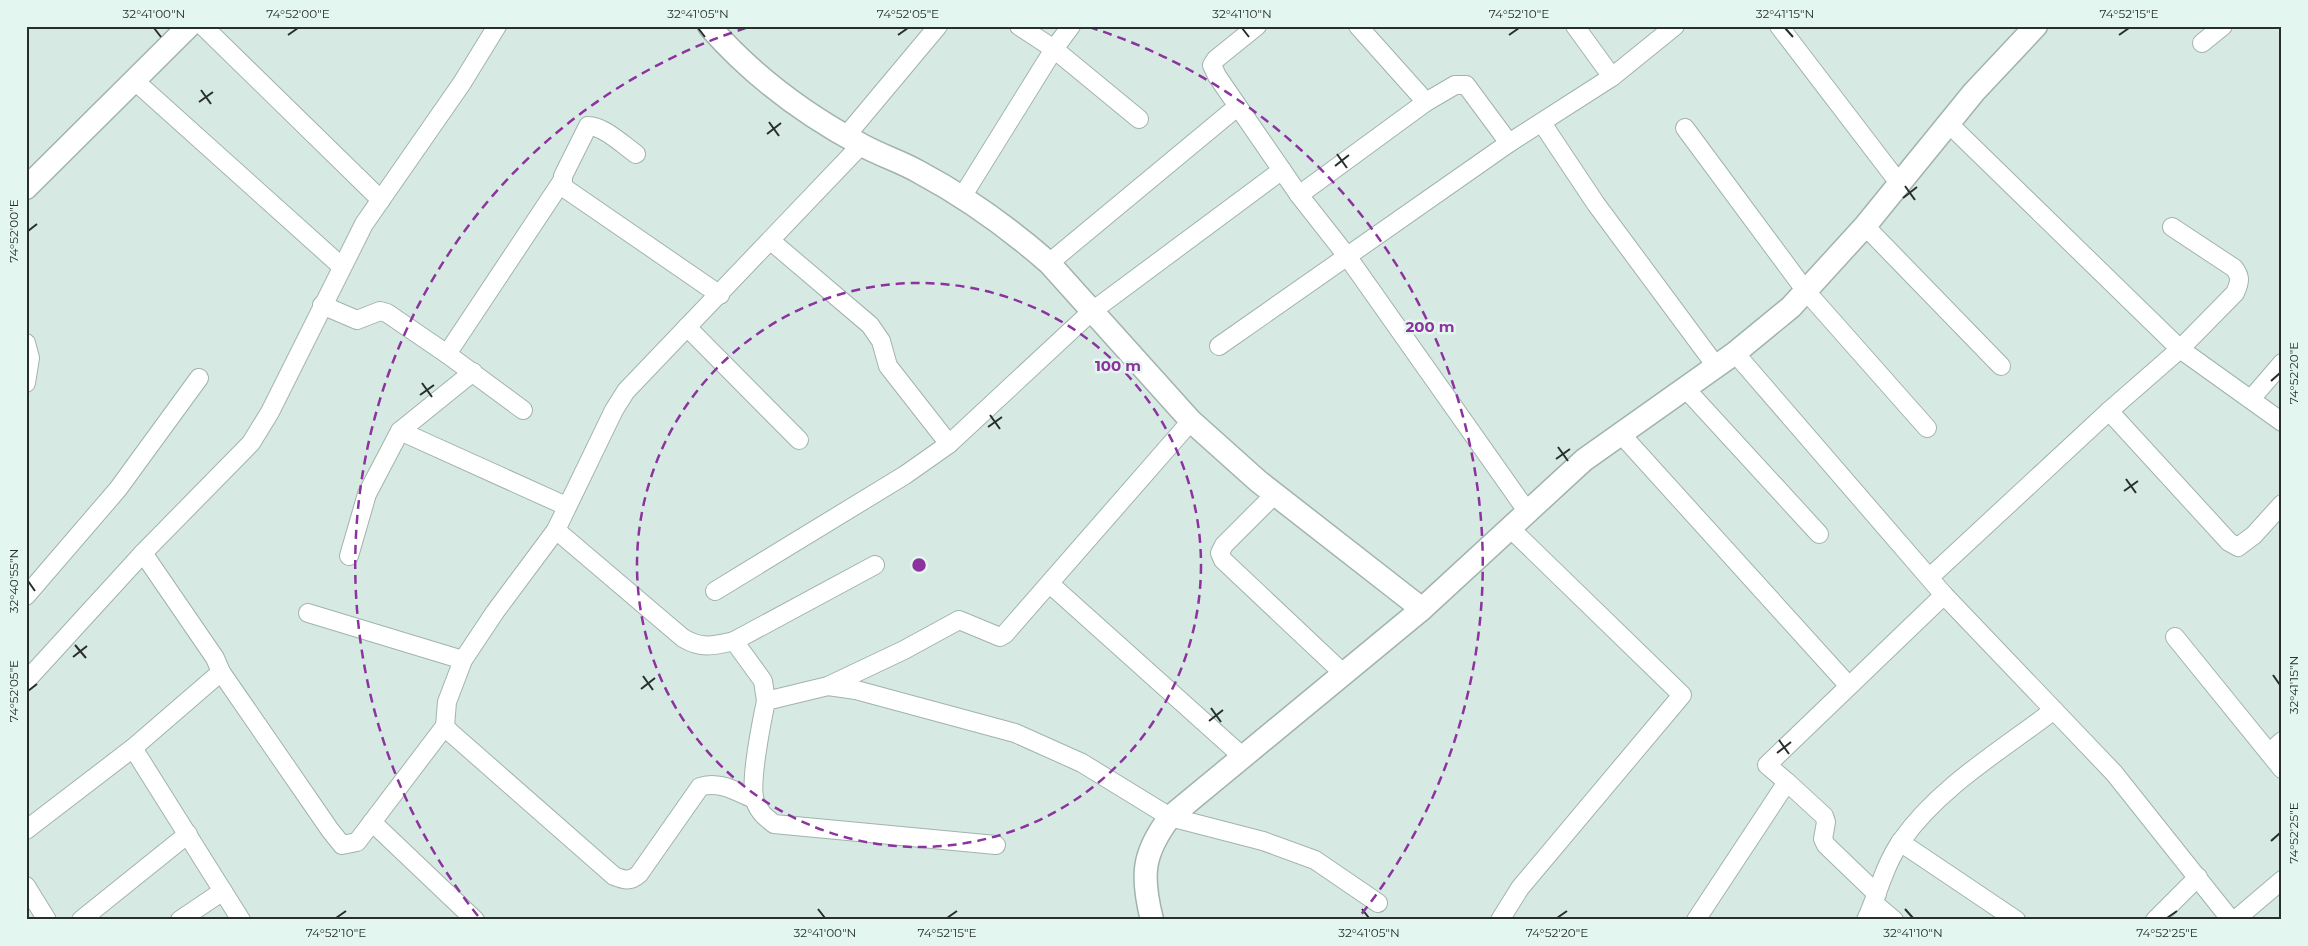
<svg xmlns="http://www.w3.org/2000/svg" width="2308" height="946" font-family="Montserrat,sans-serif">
<rect width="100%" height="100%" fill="#d6e9e2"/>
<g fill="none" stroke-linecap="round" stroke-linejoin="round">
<g stroke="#a1b3ad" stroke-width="20">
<g id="minor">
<path d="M203,26L381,200"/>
<path d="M1019,26L1054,49L1139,119"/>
<path d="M1257,26L1216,59L1212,65L1217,76L1299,195L1347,256L1527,511"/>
<path d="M1358,26L1426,102"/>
<path d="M1575,26L1612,77"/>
<path d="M1779,26L1899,183"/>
<path d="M2202,43L2223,26"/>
<path d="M135,81L341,266"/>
<path d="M1542,123L1596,204L1716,366"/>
<path d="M1948,123L2180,349L2282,422"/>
<path d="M1685,128L1805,290L1927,428"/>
<path d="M846,136L938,26"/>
<path d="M636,154C623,145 604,126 588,126L563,176V187L720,295"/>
<path d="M1299,195L1426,102L1455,85H1466L1509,143"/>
<path d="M962,197L1054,49L1071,26"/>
<path d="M1865,226L2001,366"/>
<path d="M771,241L870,325L881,341L888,366L949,444"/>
<path d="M1049,263L1237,107"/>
<path d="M322,305L357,320L380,311L387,313L447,354L523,410"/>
<path d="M687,327L799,440"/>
<path d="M26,343L30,358L26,383"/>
<path d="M1219,346L1509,143L1612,77L1675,26"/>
<path d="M1735,353L1944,595L2114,773L2231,920"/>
<path d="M447,354L562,181"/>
<path d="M1685,388L1819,534"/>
<path d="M2251,399L2282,363"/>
<path d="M2109,411L2229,542L2238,547L2254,535L2282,504"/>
<path d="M400,431L566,506"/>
<path d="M1620,433L1849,686"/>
<path d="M1275,494L1224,545L1220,553L1223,560L1344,674"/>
<path d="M556,530L683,638C701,649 713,646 734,641L763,681L766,701"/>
<path d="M143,553L215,658L221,672L330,830L342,845L357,842L445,726"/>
<path d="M349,556L367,494L400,431L473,372"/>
<path d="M1930,577L2109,411L2180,349L2235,293C2240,282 2241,277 2234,268L2172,227"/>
<path d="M1050,584L1243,757"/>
<path d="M715,591L905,475L949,444L1091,312L1282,170"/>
<path d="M26,596L118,489L199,378"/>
<path d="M308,613L463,660"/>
<path d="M2175,637L2282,769"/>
<path d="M734,641L875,565"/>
<path d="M26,681L143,553L251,443L270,412L364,224L462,83L497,26"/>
<path d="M828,686L856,690L1015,733L1082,763L1170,817L1263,841L1315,860L1378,903"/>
<path d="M133,748L241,920"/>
<path d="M2269,753L2282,741"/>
<path d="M1787,782L1824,816L1826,822L1823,839L1826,845L1877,894"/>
<path d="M754,799C737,792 718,780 700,787L639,874C630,882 624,880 614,876L450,732L445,726L447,702L463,660L495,612L556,530L614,410L626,391L861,145"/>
<path d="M372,822L475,920"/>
<path d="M26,830L133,748L221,672"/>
<path d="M1900,842L2016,920"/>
<path d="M996,845L774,824C765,817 759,812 755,801C749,784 762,720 766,701L828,686L904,650L959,620L1000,637L1005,634L1191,421"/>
<path d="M26,886L47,920"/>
<path d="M1874,903L1894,920"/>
<path d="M81,920L188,834"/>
<path d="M180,920L223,891"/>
<path d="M1500,920L1520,888L1682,695L1511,529"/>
<path d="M1696,920L1787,782L1767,765L1944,595"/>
<path d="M1866,920C1878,894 1885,863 1902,840C1939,787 2003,749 2054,710"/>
<path d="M2155,920L2198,877"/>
<path d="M2235,920L2282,880"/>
</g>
</g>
<g stroke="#a1b3ad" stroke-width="25">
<g id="tertiary">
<path d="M709,26C751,74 804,114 860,144C879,155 900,161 919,172C966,197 1009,228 1049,263L1191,421L1258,481L1422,609"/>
<path d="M26,188L189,26"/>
<path d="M1152,920C1141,876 1142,854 1170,817L1422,609L1584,460L1735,353L1791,307L1865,226L1974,92L2036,26"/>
</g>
</g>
<use href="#minor" stroke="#fff" stroke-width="18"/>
<use href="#tertiary" stroke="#fff" stroke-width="22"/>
</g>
<path fill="none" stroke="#272e2c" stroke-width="2" d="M154,28L161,37M698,28L705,37M1242,28L1249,37M1785,28L1793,37M288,35L298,28M898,35L908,28M1509,35L1519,28M2119,35L2129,28M201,90L211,104M199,102L213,92M769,122L779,136M767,134L781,123M1337,154L1347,168M1335,166L1349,155M1905,186L1915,200M1903,198L1917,187M28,231L37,224M2271,381L2280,373M422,383L432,397M420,395L434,385M990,415L1000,429M988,427L1002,417M1558,447L1568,461M1556,459L1570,449M2126,479L2136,493M2124,491L2138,481M28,581L35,591M75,645L86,658M73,657L87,646M2273,675L2280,685M643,676L653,690M641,689L655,678M28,691L37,684M1211,708L1221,722M1209,721L1223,710M1779,740L1789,754M1777,753L1791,742M2271,841L2280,833M818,909L825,918M1362,909L1369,918M1905,909L1913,918M336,918L346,911M947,918L957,911M1557,918L1567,911M2167,918L2177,911"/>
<g fill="none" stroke="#8c339f" stroke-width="2.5" stroke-dasharray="9 6">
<circle cx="919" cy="565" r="282"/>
<path d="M478 916A564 564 0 0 1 749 27M1089 27A564 564 0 0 1 1360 916"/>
</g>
<circle cx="919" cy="565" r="8" fill="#8c339f" stroke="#e3f6ef" stroke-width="2.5"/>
<g font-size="15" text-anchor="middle" font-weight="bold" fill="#8c339f" stroke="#e3f6ef" stroke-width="5" stroke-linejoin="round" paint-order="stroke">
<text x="1430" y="332">200 m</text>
<text x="1118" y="371">100 m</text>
</g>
<rect width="2308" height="946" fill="none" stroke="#e3f6ef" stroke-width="55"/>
<rect x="28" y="28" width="2252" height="890" fill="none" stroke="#272e2c" stroke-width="2"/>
<g font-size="12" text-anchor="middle" fill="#272e2c">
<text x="154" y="18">32°41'00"N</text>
<text x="298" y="18">74°52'00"E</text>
<text x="698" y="18">32°41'05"N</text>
<text x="908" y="18">74°52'05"E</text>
<text x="1242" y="18">32°41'10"N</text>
<text x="1519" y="18">74°52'10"E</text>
<text x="1785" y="18">32°41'15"N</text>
<text x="2129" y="18">74°52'15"E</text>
<text transform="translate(14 231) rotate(-90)" y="4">74°52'00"E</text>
<text transform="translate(2294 373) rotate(-90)" y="4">74°52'20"E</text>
<text transform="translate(14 581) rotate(-90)" y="4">32°40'55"N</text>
<text transform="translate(2294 685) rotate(-90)" y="4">32°41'15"N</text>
<text transform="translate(14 691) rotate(-90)" y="4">74°52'05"E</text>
<text transform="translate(2294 833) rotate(-90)" y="4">74°52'25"E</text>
<text x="336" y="937">74°52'10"E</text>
<text x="825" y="937">32°41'00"N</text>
<text x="947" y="937">74°52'15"E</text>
<text x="1369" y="937">32°41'05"N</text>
<text x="1557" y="937">74°52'20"E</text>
<text x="1913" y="937">32°41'10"N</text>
<text x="2167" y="937">74°52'25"E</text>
</g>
</svg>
